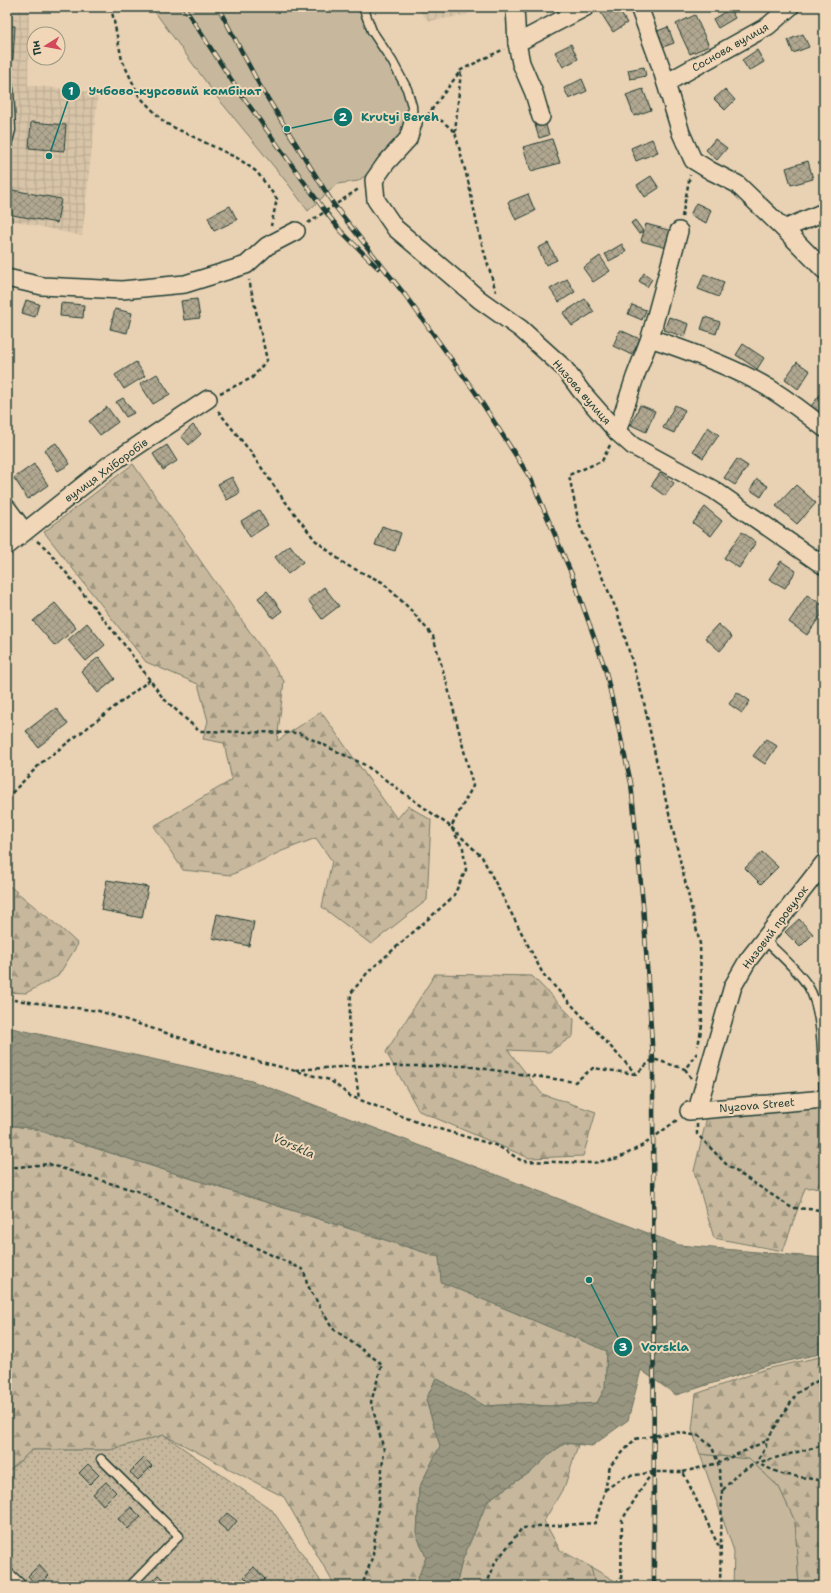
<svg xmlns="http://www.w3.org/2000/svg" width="831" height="1593" font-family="'Shantell Sans',sans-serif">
<defs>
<pattern id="industrial-grid" width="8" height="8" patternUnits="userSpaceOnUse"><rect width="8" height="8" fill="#d8c4a8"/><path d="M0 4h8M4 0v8" fill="none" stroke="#b9a991"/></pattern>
<pattern id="forest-firs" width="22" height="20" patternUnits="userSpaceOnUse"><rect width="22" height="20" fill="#c7b89d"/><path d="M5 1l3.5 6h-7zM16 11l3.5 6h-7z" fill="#a19781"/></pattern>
<pattern id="park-dots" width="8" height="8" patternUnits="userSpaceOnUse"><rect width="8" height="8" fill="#c7b89d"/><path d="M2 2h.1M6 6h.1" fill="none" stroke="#a19781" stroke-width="1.8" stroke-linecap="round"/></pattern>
<pattern id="water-waves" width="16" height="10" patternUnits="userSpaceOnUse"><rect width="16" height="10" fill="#989680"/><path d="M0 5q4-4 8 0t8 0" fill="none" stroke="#7b7c6a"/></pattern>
<pattern id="building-cross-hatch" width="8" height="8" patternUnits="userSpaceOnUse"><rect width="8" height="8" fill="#b1a790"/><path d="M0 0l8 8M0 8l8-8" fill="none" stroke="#8f8976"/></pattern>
</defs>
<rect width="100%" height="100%" fill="#e9d1b3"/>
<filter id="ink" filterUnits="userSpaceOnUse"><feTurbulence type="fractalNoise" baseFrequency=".025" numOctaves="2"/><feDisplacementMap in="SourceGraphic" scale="8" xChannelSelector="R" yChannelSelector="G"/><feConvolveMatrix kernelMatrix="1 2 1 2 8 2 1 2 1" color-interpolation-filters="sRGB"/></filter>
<g filter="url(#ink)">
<g fill="url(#industrial-grid)">
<path d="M7,7H29L28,85L98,93L82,236L7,219Z"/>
<path d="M415,7H471L467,15L429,21Z"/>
</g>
<g fill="#c7b89d" stroke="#737a68">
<path d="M148,7H360L401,78L412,110L403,138L373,170L358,181L337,184L308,211L289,185L217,97L155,12Z"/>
<path d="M700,1454L749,1459L779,1487L795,1521L799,1586H733L734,1551Z"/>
<path d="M591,1567L615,1581V1586H595Z"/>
</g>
<g fill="url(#forest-firs)" stroke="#737a68">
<path d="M133,464L284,681L277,741L321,712L397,819L408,806L431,820L427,900L371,944L322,907L332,861L316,838L282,851L231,875L183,870L154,826L232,780L224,743L203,739L208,721L198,684L146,662L44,532Z"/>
<path d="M7,884L64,931L78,944L58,976L26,993L7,992Z"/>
<path d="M435,974L532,976L574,1019L573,1036L549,1052L508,1050L542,1094L596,1112L583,1156L529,1158L419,1111L386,1052Z"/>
<path d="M824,1106V1187L805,1188L783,1251L714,1238L694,1171L707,1117Z"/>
<path d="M7,1125L35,1129L439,1257L442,1282L607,1351L605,1388L597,1403L549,1406L520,1404L485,1406L436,1378L426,1400L440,1446L419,1488L417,1536L426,1557L415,1586H335L284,1497L164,1435L110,1450H32L7,1473Z"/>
<path d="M824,1356V1586H799L795,1521L779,1487L749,1459L700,1454L692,1430L696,1394L766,1369Z"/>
<path d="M566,1443L578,1445L565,1485L544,1521L560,1550L591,1567L595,1586H456L462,1561L488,1500L532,1471L552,1452Z"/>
</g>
<path fill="url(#park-dots)" stroke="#737a68" d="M164,1435L272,1510L324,1586H7V1473L32,1450H110Z"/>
<path fill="url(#water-waves)" stroke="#687262" d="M7,1027L252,1081L679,1245L824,1258V1353L766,1366L676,1395L641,1370L628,1420L592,1446L566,1443L552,1452L532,1471L488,1500L462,1561L456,1586H415L426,1557L417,1536L419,1488L440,1446L426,1400L436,1378L485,1406L520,1404L549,1406L597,1403L605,1388L607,1351L441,1282L439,1257L35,1129L7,1125Z"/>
<g fill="url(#building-cross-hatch)" stroke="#1f3d34">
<path d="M609,7H617L627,23L613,32L601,13Z"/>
<path d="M730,9L735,18L718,28L713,19Z"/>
<path d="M695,15L709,46L690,54L676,24Z"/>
<path d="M7,26H15L13,59H7Z"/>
<path d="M668,27L674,43L660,48L655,32Z"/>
<path d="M803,34L809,47L793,53L788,40Z"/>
<path d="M571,44L578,59L563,67L555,52Z"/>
<path d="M757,50L764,62L749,71L742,60Z"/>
<path d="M644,67L646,76L630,79L628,70Z"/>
<path d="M582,79L587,91L569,99L564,88Z"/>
<path d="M643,89L651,110L634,116L626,95Z"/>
<path d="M725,89L735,100L725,110L714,99Z"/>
<path d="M31,122L66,125L64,151L29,148Z"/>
<path d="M545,122L549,135L539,138L535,125Z"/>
<path d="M552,139L560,163L531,171L523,147Z"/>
<path d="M652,139L658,152L636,161L631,148Z"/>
<path d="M715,139L727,148L717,160L706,150Z"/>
<path d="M808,161L813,179L791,185L786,168Z"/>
<path d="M651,176L659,188L645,197L637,185Z"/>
<path d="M7,189L61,199L57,223L7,214Z"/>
<path d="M528,194L535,211L516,220L508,202Z"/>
<path d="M696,203L711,210L706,223L690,215Z"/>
<path d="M230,206L237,220L214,231L208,217Z"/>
<path d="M635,220L643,231L639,234L631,223Z"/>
<path d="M646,224L672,231L667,248L641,241Z"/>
<path d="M548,243L557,260L546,265L538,248Z"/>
<path d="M622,244L626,252L609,261L605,254Z"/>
<path d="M600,256L610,271L593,282L583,268Z"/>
<path d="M644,273L652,279L647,287L639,281Z"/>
<path d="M704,274L724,282L719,297L698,289Z"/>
<path d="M567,279L575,292L559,302L550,289Z"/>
<path d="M197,299L200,318L184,320L181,301Z"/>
<path d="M585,299L594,312L572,326L563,313Z"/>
<path d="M26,300L39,304L35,317L22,313Z"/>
<path d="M61,303L84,305L83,318L60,316Z"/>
<path d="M632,305L646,310L642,320L628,314Z"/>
<path d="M115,309L132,313L127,333L110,329Z"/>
<path d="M669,317L689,324L685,337L664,330Z"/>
<path d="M705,317L720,322L716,334L701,329Z"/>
<path d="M620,330L640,339L632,355L613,346Z"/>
<path d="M743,344L764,358L757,369L736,355Z"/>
<path d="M136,362L145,376L124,389L115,375Z"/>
<path d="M797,362L810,371L798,389L785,379Z"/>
<path d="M157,374L170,394L153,404L140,384Z"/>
<path d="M824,390V412L821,415L811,406Z"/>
<path d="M123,398L134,413L126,417L116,402Z"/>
<path d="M640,405L655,411L646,432L631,425Z"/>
<path d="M675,405L685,410L674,433L663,428Z"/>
<path d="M107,407L118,422L100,435L89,421Z"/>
<path d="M193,425L201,434L189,445L181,436Z"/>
<path d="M708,427L719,435L703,458L693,451Z"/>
<path d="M56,443L70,464L58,471L44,450Z"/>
<path d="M167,445L177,461L163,470L153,454Z"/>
<path d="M737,459L748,466L735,485L724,478Z"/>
<path d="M34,464L48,485L28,499L14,478Z"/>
<path d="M660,473L674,483L665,496L651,486Z"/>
<path d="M232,477L240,493L227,500L218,484Z"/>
<path d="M757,479L768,486L761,497L750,490Z"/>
<path d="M796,485L816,503L797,524L776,506Z"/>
<path d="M705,507L722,521L711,536L693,523Z"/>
<path d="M259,510L268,525L250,537L241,521Z"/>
<path d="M382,526L401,533L395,551L375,545Z"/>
<path d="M742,532L756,542L739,568L724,558Z"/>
<path d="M290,545L303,562L288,574L275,557Z"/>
<path d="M781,561L796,571L785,588L769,579Z"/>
<path d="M324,587L339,606L322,619L308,600Z"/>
<path d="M267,591L282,611L273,618L258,598Z"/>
<path d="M807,595L824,606V611L807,635L789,622Z"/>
<path d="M55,603L76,628L55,646L33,621Z"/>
<path d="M87,623L105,645L86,661L68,640Z"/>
<path d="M718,624L732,637L720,651L705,638Z"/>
<path d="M99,657L115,679L98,693L81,671Z"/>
<path d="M737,692L750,701L742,713L729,704Z"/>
<path d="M56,708L68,724L38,747L26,731Z"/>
<path d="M766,739L777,746L765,764L753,756Z"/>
<path d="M762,852L778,867L761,884L745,868Z"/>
<path d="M107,880L148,887L142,918L101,910Z"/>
<path d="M217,914L254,922L249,946L212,938Z"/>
<path d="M799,919L813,934L800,947L785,932Z"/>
<path d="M144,1458L152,1466L138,1480L130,1472Z"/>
<path d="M88,1464L99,1475L90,1484L79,1473Z"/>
<path d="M106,1482L116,1492L103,1505L93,1494Z"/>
<path d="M131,1507L141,1517L128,1529L118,1519Z"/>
<path d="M227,1513L237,1521L228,1532L218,1523Z"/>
<path d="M39,1565L49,1576L37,1586L28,1576Z"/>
<path d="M254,1567L265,1579L258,1586H253L244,1577Z"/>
<path d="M159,1575L170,1585V1586L149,1585Z"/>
</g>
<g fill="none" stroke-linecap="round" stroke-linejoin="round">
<g stroke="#1f3d34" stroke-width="11">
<g id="service">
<path d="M363,7L372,31L392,61L407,89L412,106L413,123"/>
<path d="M7,84L9,89L11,130L7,145"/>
<path d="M764,939C779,954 797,969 808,986C824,1011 822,1065 824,1095"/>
<path d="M101,1459L179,1536L130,1586"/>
<path d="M7,1571L23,1586"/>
</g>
</g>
<g stroke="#1f3d34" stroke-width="20">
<g id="minor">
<path d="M515,7L517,43L521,63L534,93L541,117"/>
<path d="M639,7L661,67L681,133L693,160L711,171L737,184L784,229L824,270"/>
<path d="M517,43L586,7"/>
<path d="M666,83L768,26L790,7"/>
<path d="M413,123L408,139L386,163L374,180L376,200L395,228L480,300L521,329L564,368L581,391L617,432L633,446L714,490L824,566"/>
<path d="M784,229L824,212"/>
<path d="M7,278L42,286L122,290L185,284L246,265L267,246L296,231"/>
<path d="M650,338C689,351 734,367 769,388C788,400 807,414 824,428"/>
<path d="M617,432L635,377L650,338L679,231"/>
<path d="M7,508L24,531"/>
<path d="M7,546L110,464L208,399"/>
<path d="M697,1110L733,986L748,960L824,863"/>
<path d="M689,1111L824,1099"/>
</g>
</g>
<g stroke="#1f3d34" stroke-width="2.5" stroke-dasharray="4 3" stroke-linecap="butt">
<path d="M111,7L122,60L139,96L165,123L239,159L257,172L277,199L271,226"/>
<path d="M427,116L461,70L504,49"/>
<path d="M426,117L442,121L455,132L469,185L479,234L496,292"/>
<path d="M455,132L461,71"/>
<path d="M682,217L690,175"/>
<path d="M308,223L360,188"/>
<path d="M220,393L252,378L267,360L249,280"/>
<path d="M218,411L250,451L281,496L315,540L346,565L382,582L409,608L433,636L447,684L473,786L451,827L482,857L543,974L636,1074L653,1059L685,1069"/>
<path d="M610,445L602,461L569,475L579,524L617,611L643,698L656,759L700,944L702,1025L698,1046"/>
<path d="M37,541L47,549L123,643L163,698L199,731L299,733L365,765L451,827L463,848L466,870L453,897L368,972L351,993L349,1024L359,1099"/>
<path d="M7,798L41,763L150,680"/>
<path d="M7,999L99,1011L227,1053L330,1080L350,1096L422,1124L498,1146L522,1161L593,1163L619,1158L645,1144L677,1120"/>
<path d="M295,1070L355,1066H466L575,1082L593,1068L635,1074"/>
<path d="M691,1078L685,1069L697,1053"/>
<path d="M697,1124V1134L728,1166L792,1208L824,1210"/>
<path d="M7,1168L49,1164L89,1177L140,1192L202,1223L304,1270L307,1284L332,1328L382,1364L371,1402L384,1450L373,1555L362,1586"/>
<path d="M824,1377L797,1393L766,1441V1447L756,1463L782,1474L824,1481"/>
<path d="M683,1472L718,1463L766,1441"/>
<path d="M605,1490L624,1477L654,1472H683L720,1549"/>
<path d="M723,1490L737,1474L756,1463L824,1445"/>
<path d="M486,1586L495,1563L522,1528L595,1523L605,1490L610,1466L635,1439L676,1432L699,1436L712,1447L718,1463L722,1490L720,1586"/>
<path d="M621,1586L622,1520L647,1480L654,1472"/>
</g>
<use href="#service" stroke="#f1d7b8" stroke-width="8"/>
<use href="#minor" stroke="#f1d7b8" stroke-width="17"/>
<g stroke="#1f3d34" stroke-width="4.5">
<g id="rail">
<path d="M184,7L238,90L325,211L340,230L378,268"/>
<path d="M218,7L260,86L334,205L405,295L475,392L531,479L572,575L605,668L631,783L643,904L653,1059L654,1586"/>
</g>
</g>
<use href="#rail" stroke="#f1d7b8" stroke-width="3" stroke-dasharray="9" stroke-linecap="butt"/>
</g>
</g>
<g text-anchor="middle" stroke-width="4" stroke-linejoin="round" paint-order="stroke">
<g font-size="11" fill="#1f3d34" stroke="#f1d7b8">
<text transform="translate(730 47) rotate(-30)" y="4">Соснова вулиця</text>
<text transform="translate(582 392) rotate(49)" y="4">Низова вулиця</text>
<text transform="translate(106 470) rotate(-36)" y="4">вулиця Хліборобів</text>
<text transform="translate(775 927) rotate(-53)" y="4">Низовий провулок</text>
<text transform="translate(757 1105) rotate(-5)" y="4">Nyzova Street</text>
</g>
<g font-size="12" font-style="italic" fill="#314a3f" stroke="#f1d7b8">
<text transform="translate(294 1146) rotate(24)" y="4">Vorskla</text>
</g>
</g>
<path fill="none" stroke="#0f766e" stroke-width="1.5" d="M49 156L71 91M287 129L343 117M589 1280L623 1347"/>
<g fill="#0f766e" stroke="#f1d7b8" stroke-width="1.5">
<circle cx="49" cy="156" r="4"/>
<circle cx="287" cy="129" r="4"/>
<circle cx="589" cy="1280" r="4"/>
<circle cx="71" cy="91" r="10"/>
<circle cx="343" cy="117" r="10"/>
<circle cx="623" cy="1347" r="10"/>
</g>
<g font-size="12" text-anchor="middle" font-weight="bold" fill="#fff">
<text x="71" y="95">1</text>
<text x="343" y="121">2</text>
<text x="623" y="1351">3</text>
</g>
<g font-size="12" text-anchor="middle" font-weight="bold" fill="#0f766e" stroke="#f1d7b8" stroke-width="4" stroke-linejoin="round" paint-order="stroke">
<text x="175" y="95">Учбово-курсовий комбінат</text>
<text x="400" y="121">Krutyi Bereh</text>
<text x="665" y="1351">Vorskla</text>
</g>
<rect width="831" height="1593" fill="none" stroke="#f1d7b8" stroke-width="24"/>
<rect x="12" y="12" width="807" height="1569" fill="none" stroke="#1f3d34" stroke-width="1.5" filter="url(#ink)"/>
<g transform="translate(46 46) rotate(259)"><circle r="19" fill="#f1d7b8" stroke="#9d9983"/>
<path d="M0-3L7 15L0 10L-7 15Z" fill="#d1495b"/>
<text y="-6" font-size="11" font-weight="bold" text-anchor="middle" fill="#1f3d34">Пн</text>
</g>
</svg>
